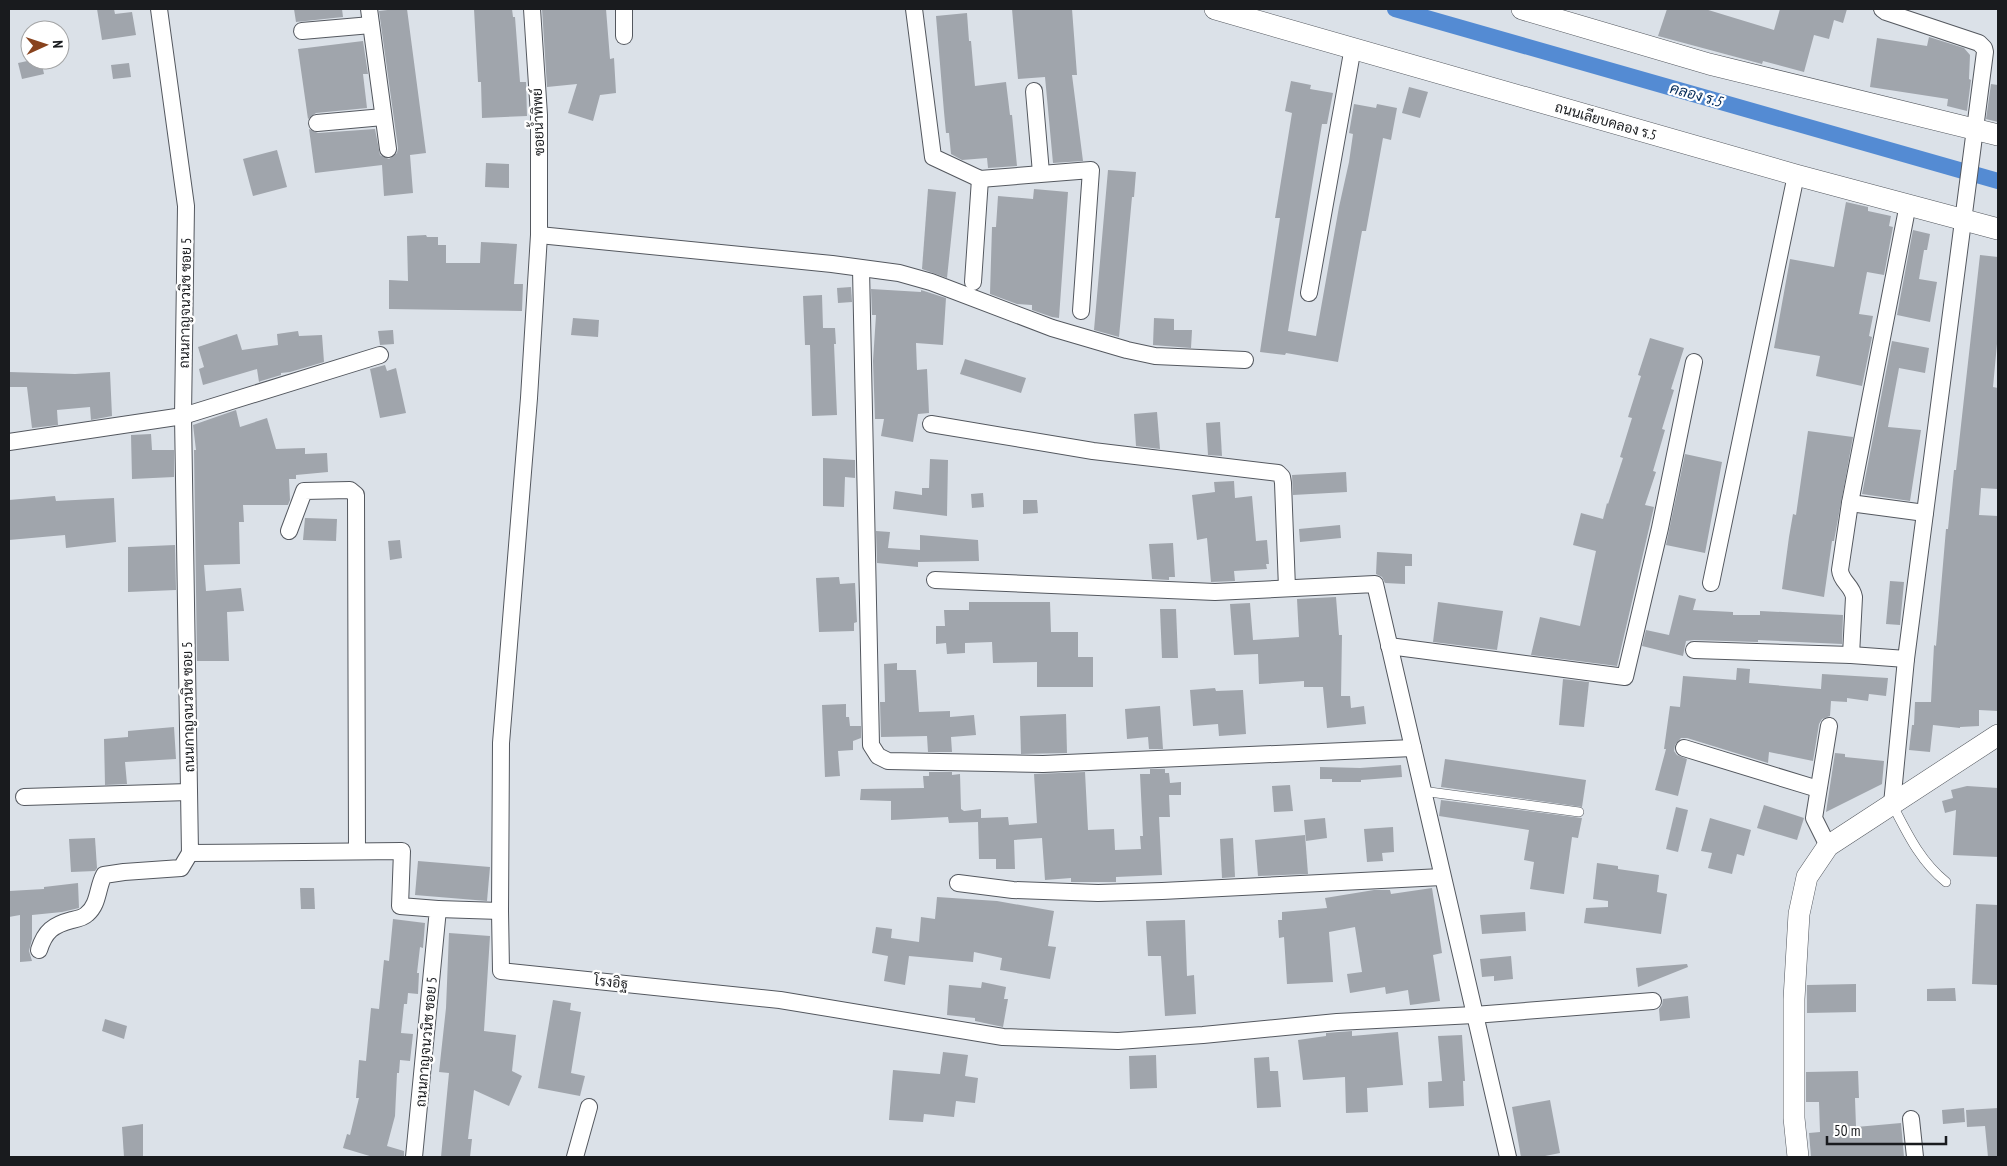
<svg xmlns="http://www.w3.org/2000/svg" width="2007" height="1166" font-family="'PT Sans Narrow',Sarabun,sans-serif">
<rect width="100%" height="100%" fill="#dbe1e8"/>
<g fill="none" stroke-linecap="round" stroke-linejoin="round">
<path stroke="#548bd3" stroke-width="16" d="M1395,9L1998,181"/>
</g>
<g fill="#a0a5ac">
<path d="M97,9H114L115,14L132,12L136,35L102,40Z"/>
<path d="M294,9H342L343,17L296,22Z"/>
<path d="M396,9H407L426,153L410,155L413,193L384,196L382,165L315,173L309,129L318,133L375,129L380,155L389,159L397,153L398,148L379,11Z"/>
<path d="M474,9H512L513,17H515L520,82H526L527,116L482,118L481,82H478Z"/>
<path d="M542,9H606L610,59L614,58L616,93L600,95L593,121L568,113L577,84L547,87Z"/>
<path d="M1012,9H1072L1077,75H1072L1083,161L1053,163L1045,77L1018,79Z"/>
<path d="M1667,9H1705L1774,30L1780,9H1847L1843,23L1834,20L1829,39L1814,35L1804,72L1763,61L1762,64L1658,36Z"/>
<path d="M967,13L969,41H971L975,86L1006,82L1010,115H1012L1017,166L988,168L987,158L962,160L951,154L949,133H946L944,112L936,16Z"/>
<path d="M1929,37L1964,48L1970,55L1969,79L1971,80L1967,111L1947,106L1948,99L1870,87L1877,38L1927,46Z"/>
<path d="M363,41L368,74H363L367,108L316,113L308,119L298,49Z"/>
<path d="M32,60H41L44,74L22,79L18,63Z"/>
<path d="M129,63L131,77L113,79L111,65Z"/>
<path d="M1291,81L1311,85L1310,89L1333,93L1327,124H1322L1288,331L1316,336L1339,207L1349,162L1353,134L1349,133L1354,104L1376,108L1377,104L1397,108L1391,140L1383,138L1366,231H1362L1338,362L1286,353L1285,355L1260,352L1280,218H1275L1292,113L1285,111Z"/>
<path d="M1991,84L1998,85V122L1986,119Z"/>
<path d="M1409,87L1428,92L1420,118L1402,113Z"/>
<path d="M277,150L287,187L253,196L243,159Z"/>
<path d="M486,163L509,164V188L485,187Z"/>
<path d="M1108,170L1136,172L1134,197H1132L1119,337L1094,330Z"/>
<path d="M928,189L956,192L947,278L922,269Z"/>
<path d="M1034,189L1068,192L1059,318L1052,317L1032,310V305L1017,304L990,294L992,227H996L998,196L1033,199Z"/>
<path d="M1846,202L1868,207V211L1891,216L1889,226L1893,227L1884,275L1867,272L1859,314L1873,316L1869,336L1872,337L1862,386L1816,376L1820,356L1774,348L1790,259L1834,267Z"/>
<path d="M1913,230L1930,234L1927,250H1924L1919,279L1937,282L1930,322L1897,315Z"/>
<path d="M426,235L427,237H438V245H446V263H480L481,242L517,244L514,284H523L522,311L389,309V280L408,281L407,236Z"/>
<path d="M1980,255L1998,257V333L1993,387L1998,388V489L1981,488L1979,515L1998,516V711L1979,710V726L1960,727V728L1933,725L1930,752L1909,750L1912,725H1914L1915,702H1931L1934,645L1936,646L1946,529H1948L1954,470H1956Z"/>
<path d="M851,287L852,302L838,303L837,288Z"/>
<path d="M871,289L921,292V290L946,298L943,345L916,343L917,370L927,369L929,413L918,414L913,442L881,436L884,419H875L873,361L876,315H872Z"/>
<path d="M822,295L823,328H835L836,344H834L837,415L812,416L810,345H805L803,296Z"/>
<path d="M573,318L599,320L598,337L571,335Z"/>
<path d="M1154,318L1174,319V330H1192L1191,348L1153,345Z"/>
<path d="M393,330L394,344L380,345L378,331Z"/>
<path d="M298,331L299,336L322,335L324,362L290,372L281,373V375L261,381L259,382L257,369L203,385L199,369L204,367L198,347L237,334L242,350L278,345L277,334Z"/>
<path d="M1650,338L1684,348L1671,389L1674,390L1662,429L1665,430L1653,471L1656,472L1645,505L1654,507L1617,666L1531,655L1540,617L1580,626L1596,551L1573,545L1581,513L1603,519L1607,503L1608,504L1623,458L1620,457L1632,418L1628,417L1641,376L1638,375Z"/>
<path d="M1892,341L1929,348L1925,373L1899,368L1888,427L1921,430L1910,501L1862,494Z"/>
<path d="M965,359L1026,378L1021,393L960,374Z"/>
<path d="M385,365L387,371L396,368L406,413L380,418L370,369Z"/>
<path d="M9,372L75,374L110,372L112,416L91,420L90,407L57,410L58,425L32,428L27,387H9Z"/>
<path d="M236,410L240,427L267,418L276,449L305,448V454L327,453L328,472L296,475V479H289L290,500L288,505H243L244,522H239L240,564L204,565L206,591L241,588L244,611L227,612L229,661H197L194,450H196L193,425Z"/>
<path d="M1157,412L1160,449L1136,446L1134,414Z"/>
<path d="M1220,422L1222,456L1208,455L1206,423Z"/>
<path d="M1808,431L1853,437L1834,541H1832L1824,597L1782,589L1789,537L1793,514L1796,515Z"/>
<path d="M151,434L152,450H174V477L132,479L131,435Z"/>
<path d="M1685,454L1722,462L1705,553L1666,545Z"/>
<path d="M823,458L855,460V478L845,477L844,507L823,506Z"/>
<path d="M930,459L948,460L947,516L893,509L895,491L922,495V488H929Z"/>
<path d="M1346,472L1347,492L1293,495L1292,475Z"/>
<path d="M1234,481L1235,498L1252,496L1256,541L1267,540L1269,564H1266L1267,569L1234,571L1235,581L1211,582L1207,538L1197,540L1192,495L1215,492L1214,482Z"/>
<path d="M983,493L984,507L972,508L971,494Z"/>
<path d="M55,496L56,501L114,498L116,542L66,548L65,535L9,540V500Z"/>
<path d="M1023,500H1037L1038,513L1023,514Z"/>
<path d="M305,518L337,519L336,541L303,540Z"/>
<path d="M1340,525L1341,538L1300,542L1299,529Z"/>
<path d="M876,531L890,532L888,548L920,550V535L978,540L979,561L918,562V567L877,563Z"/>
<path d="M400,540L402,558L390,560L388,541Z"/>
<path d="M1173,543L1175,577H1169V580L1152,579L1149,544Z"/>
<path d="M175,545L176,590L128,592V547Z"/>
<path d="M1377,552L1412,554V566H1405V584L1385,583L1382,577L1376,574Z"/>
<path d="M839,577L840,584L855,583L857,622L854,623V631L819,632L816,578Z"/>
<path d="M1890,581L1904,582L1900,625L1886,624Z"/>
<path d="M1679,595L1696,599L1693,610L1733,612V615H1760V611L1843,615L1842,644L1758,640V642L1694,640L1686,641L1683,656L1642,646L1646,630L1669,635Z"/>
<path d="M1336,597L1339,635H1342L1341,696H1350L1351,708L1364,706L1366,724L1327,728L1323,687H1304V681L1259,684L1258,654L1234,655L1230,604L1250,603L1253,640L1299,637L1297,599Z"/>
<path d="M969,602H1050L1051,632H1078V657H1093V687H1037V662L993,663L992,642L965,643V653L947,654L946,643L936,644V626H945L944,610H969Z"/>
<path d="M1438,602L1503,611L1497,650L1433,642Z"/>
<path d="M1160,609H1176L1178,658H1162Z"/>
<path d="M897,663V670H916L919,712L950,711V717L974,715L976,735L951,737L952,752H928L927,736L881,737L880,702H885L884,664Z"/>
<path d="M1737,668L1750,669L1749,683L1821,689L1822,674L1888,678L1886,696L1869,694L1868,701L1847,698V702L1831,701L1830,716L1822,719L1819,724L1813,761L1769,752L1768,763L1687,738H1681L1675,745L1674,751L1677,755L1687,759L1678,796L1655,790L1666,749H1664L1670,706L1680,707L1683,676L1736,680Z"/>
<path d="M1563,679L1589,682L1584,727L1559,725Z"/>
<path d="M1215,688L1216,691L1243,690L1246,734L1219,736L1218,724L1193,726L1190,690Z"/>
<path d="M846,704V717H849L850,726H861V738L853,741V750L838,751L840,776L825,777L822,705Z"/>
<path d="M1160,706L1163,749H1149L1148,737L1127,739L1125,709Z"/>
<path d="M1066,714L1067,753L1021,754L1020,716Z"/>
<path d="M174,727L176,759L125,762L127,784L105,785L104,739L128,737V731Z"/>
<path d="M1835,753L1845,754V757L1884,761L1882,784L1826,812Z"/>
<path d="M1445,759L1586,780L1582,807L1441,787Z"/>
<path d="M1401,765L1402,777L1361,780V782H1332V779H1320V767L1360,768Z"/>
<path d="M1150,769H1165V773H1169L1170,783L1181,782V795H1169L1170,817H1159L1162,875L1116,877V882H1071V878L1045,880L1042,838L1014,840L1015,869H996V859H979L978,822L949,823L948,817L891,820V801L860,800L861,789L924,788L923,776H929V772H952V775L960,774L961,809L964,811L981,809V818L1008,817L1009,825L1037,823L1034,774L1085,772L1088,830L1114,829L1115,850L1141,849L1140,836H1143L1140,774H1150Z"/>
<path d="M1290,785L1293,811L1274,812L1272,786Z"/>
<path d="M1967,786L1998,788V857L1953,855L1956,810L1945,813L1942,801L1953,798L1951,790Z"/>
<path d="M1441,800L1582,818L1578,838L1572,837L1564,894L1530,889L1534,862L1524,860L1529,830L1439,816Z"/>
<path d="M1764,805L1804,818L1797,840L1757,828Z"/>
<path d="M1676,807L1688,810L1678,852L1666,849Z"/>
<path d="M1325,818L1327,838L1306,841L1304,820Z"/>
<path d="M1710,818L1751,830L1744,856L1737,854L1732,874L1708,868L1712,853L1701,851Z"/>
<path d="M1393,827L1394,852L1382,853L1383,861L1367,862L1364,829Z"/>
<path d="M1305,835L1308,874L1258,876L1255,840Z"/>
<path d="M95,838L97,868L95,871L71,872L69,839Z"/>
<path d="M1233,838L1235,877L1222,878L1220,839Z"/>
<path d="M418,861L490,867L487,901L415,895Z"/>
<path d="M1597,863L1618,866V869L1659,875L1657,892L1667,894L1661,934L1584,923L1586,908L1608,907V901L1593,899Z"/>
<path d="M78,883L79,908L62,912L32,915V939L29,951L32,961L20,962V915L9,917V891L44,889V887Z"/>
<path d="M300,888H314L315,909H301Z"/>
<path d="M1432,888L1442,953L1433,955L1440,1001L1410,1005L1408,990L1386,994L1385,987L1350,993L1347,974L1362,972L1355,927L1329,932L1333,982L1287,984L1284,937L1279,938L1278,920H1282V912L1327,908L1325,898L1374,890H1390L1391,894Z"/>
<path d="M937,897L997,901L1054,911L1048,946L1056,947L1050,979L1000,970L1002,958L974,952L973,962L909,956L905,985L884,981L888,956L872,953L876,927L892,929L891,938L919,942L921,917L935,919Z"/>
<path d="M1976,904L1998,905V985L1972,984Z"/>
<path d="M1525,912L1526,931L1482,934L1480,915Z"/>
<path d="M393,919L425,923L423,948L420,947L417,973H419L418,994L408,993L407,1004H404L401,1033L413,1034L410,1061L400,1060L399,1073H397L395,1116L387,1146L404,1151V1157H373L343,1148L347,1134L350,1135L359,1098H356L359,1060L366,1061L371,1008L379,1009L384,960L389,961Z"/>
<path d="M1185,920L1187,976L1194,975L1196,1014L1165,1016L1161,956H1148L1146,921Z"/>
<path d="M449,933L490,936L484,1031L516,1035L512,1071L522,1076L509,1106L474,1090L468,1139H472L470,1157H441L449,1073L439,1072L446,1008Z"/>
<path d="M1511,956L1513,979L1494,981V976L1482,977L1480,959Z"/>
<path d="M1687,964L1688,967L1638,987L1636,968Z"/>
<path d="M982,982L1006,987L1004,999H1008L1003,1027L975,1021V1018L947,1015L949,985L981,988Z"/>
<path d="M1856,984V1012L1807,1013V985Z"/>
<path d="M1955,988L1956,1001H1927V989Z"/>
<path d="M1688,996L1690,1018L1660,1021L1659,1009L1662,1005L1663,999Z"/>
<path d="M553,1000L571,1003L570,1010L581,1012L571,1073L585,1076L580,1096L538,1088Z"/>
<path d="M105,1019L127,1026L124,1039L102,1031Z"/>
<path d="M1352,1031V1036L1398,1032L1403,1085L1367,1088L1368,1112L1346,1113L1345,1077L1303,1080L1298,1040L1326,1036V1033Z"/>
<path d="M1462,1035L1465,1081H1463L1464,1106L1429,1108L1428,1082L1442,1081L1438,1036Z"/>
<path d="M943,1052L968,1055L965,1076L978,1078L975,1103L956,1101L954,1117L924,1114L923,1122L889,1120L893,1070L940,1074Z"/>
<path d="M1156,1055L1157,1088L1130,1089L1129,1056Z"/>
<path d="M1269,1057L1270,1071H1278L1281,1107L1257,1108L1254,1058Z"/>
<path d="M1858,1071L1859,1098H1855L1856,1127L1901,1123L1904,1157H1811L1809,1133L1820,1132L1819,1102H1806V1072Z"/>
<path d="M1550,1100L1560,1153L1540,1157H1521L1512,1107Z"/>
<path d="M1964,1108L1965,1122L1943,1124L1942,1110Z"/>
<path d="M1998,1108V1157H1988L1985,1126L1967,1127L1966,1110Z"/>
<path d="M143,1124V1157H124L122,1127Z"/>
</g>
<g fill="none" stroke-linecap="round" stroke-linejoin="round">
<g stroke="#54585f" stroke-width="10">
<g id="service">
<path d="M1422,791L1579,812"/>
<path d="M1892,804C1907,833 1920,861 1946,882"/>
</g>
</g>
<g stroke="#54585f" stroke-width="18">
<g id="minor">
<path d="M159,9L186,206L183,416L190,853L402,851L400,906L438,909L414,1157"/>
<path d="M369,9L388,149"/>
<path d="M624,9V36"/>
<path d="M914,9L933,157L980,179L1091,170L1081,311"/>
<path d="M1882,9L1886,12L1979,43L1984,48L1985,52L1906,659L1892,804"/>
<path d="M302,31L371,25"/>
<path d="M1034,91L1041,173"/>
<path d="M317,123L383,117"/>
<path d="M539,235L832,264L899,273L931,282L1052,328L1127,350L1155,356L1245,360"/>
<path d="M861,269L871,745L878,756L888,761L1043,764L1413,748"/>
<path d="M973,282L980,179"/>
<path d="M1309,293L1353,47"/>
<path d="M931,424L1093,451L1278,473L1282,477L1283,483L1287,588"/>
<path d="M9,442L183,416L380,355"/>
<path d="M1850,503L1925,513"/>
<path d="M289,531L304,491L350,490L356,495L357,851"/>
<path d="M935,580L1215,592L1375,584L1508,1157"/>
<path d="M1711,583L1796,175"/>
<path d="M1389,646L1625,677L1660,528L1694,362"/>
<path d="M1694,650L1851,655L1906,659"/>
<path d="M1851,655L1854,597C1852,585 1841,582 1840,570L1850,503L1908,204"/>
<path d="M1684,748L1818,789"/>
<path d="M24,797L189,792"/>
<path d="M1828,846L1814,818L1829,726"/>
<path d="M958,883L1013,890L1098,893L1162,891L1442,877"/>
<path d="M438,909L500,911L501,743L529,398L539,235V115L532,9"/>
<path d="M500,911L501,971L780,1000L1003,1037L1118,1041L1203,1035L1337,1022L1474,1015L1653,1001"/>
<path d="M39,950C45,931 53,925 72,920C77,919 83,918 87,914C99,904 97,888 104,875L124,872L181,868L190,853"/>
<path d="M1911,1119L1915,1157"/>
<path d="M575,1157L589,1107"/>
</g>
</g>
<g stroke="#54585f" stroke-width="22">
<g id="tertiary">
<path d="M1215,9L1796,175L1998,229"/>
<path d="M1522,9L1709,64L1998,135"/>
<path d="M1798,1157L1794,1118V999L1799,914L1807,877L1828,846L1998,735"/>
</g>
</g>
<use href="#service" stroke="#fff" stroke-width="9"/>
<use href="#minor" stroke="#fff" stroke-width="16"/>
<use href="#tertiary" stroke="#fff" stroke-width="21"/>
</g>
<g text-anchor="middle" stroke-width="4.5" stroke-linejoin="round" paint-order="stroke">
<g font-size="14" fill="#191b1e" stroke="#fff">
<text transform="translate(1606 121) rotate(16)" y="5">ถนนเลียบคลอง ร.5</text>
<text transform="translate(538 122) rotate(-92)" y="5">ซอยน้ำทิพย์</text>
<text transform="translate(185 303) rotate(-89)" y="5">ถนนกาญจนวนิช ซอย 5</text>
<text transform="translate(188 707) rotate(-91)" y="5">ถนนกาญจนวนิช ซอย 5</text>
<text transform="translate(611 982) rotate(6)" y="5">โรงอิฐ</text>
<text transform="translate(426 1042) rotate(-85)" y="5">ถนนกาญจนวนิช ซอย 5</text>
</g>
<g font-size="15" font-style="italic" fill="#032a58" stroke="#fff">
<text transform="translate(1696 95) rotate(16)" y="5">คลอง ร.5</text>
</g>
</g>
<rect width="2007" height="1166" fill="none" stroke="#191b1e" stroke-width="20"/>
<g transform="translate(45 45) rotate(87)"><circle r="24" fill="#ffffff" stroke="#a3a4a5"/>
<path d="M0-4L9 19L0 12L-9 19Z" fill="#88421d"/>
<text y="-8" font-size="14" font-weight="bold" text-anchor="middle" fill="#191b1e">N</text>
</g>
<path d="M1827 1136v8h119v-8" fill="none" stroke="#191b1e" stroke-width="2.5"/>
<text x="1834" y="1136" font-size="15" fill="#191b1e" stroke="#ffffff" stroke-width="4" paint-order="stroke">50 m</text>
</svg>
